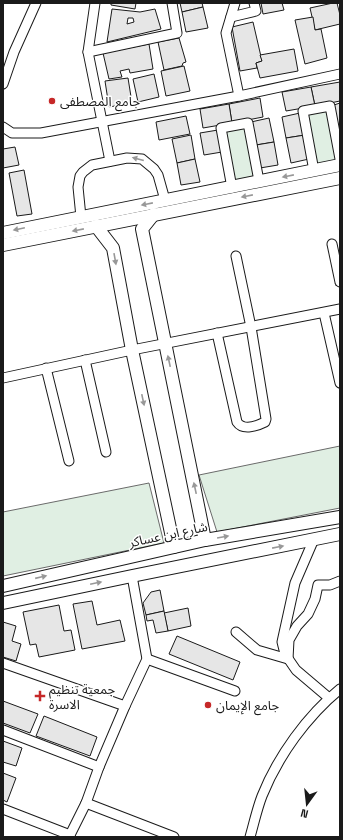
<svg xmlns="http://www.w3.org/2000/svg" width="343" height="840" font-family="'Space Grotesk','Noto Sans Arabic',sans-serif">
<rect width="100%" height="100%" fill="#fff"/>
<g fill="#e0efe3" stroke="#6a6a6a">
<path d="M328,109L338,160L317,164L307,113Z"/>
<path d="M245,126L255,177L235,181L225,130Z"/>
<path d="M340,446V508L217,532L199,475Z"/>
<path d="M149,483L164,543L3,576V512Z"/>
</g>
<g fill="#e6e6e6" stroke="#1a1a1a" fill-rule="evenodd">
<path d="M111,3H136L135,9L111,5Z"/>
<path d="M180,3H202L203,7L182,12Z"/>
<path d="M261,3H282L284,10L263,14Z"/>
<path d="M333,3H337L340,15V24L315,30L310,8Z"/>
<path d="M203,7L208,28L186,32L182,12Z"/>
<path d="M112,9L140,12L155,9L161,29L107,42ZM128,18H133L134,22L127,24Z"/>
<path d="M313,17L315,30L321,29L327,58L305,64L295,20Z"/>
<path d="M253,22L262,61L256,63L257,68L240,71L232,27Z"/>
<path d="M179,38L186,62L183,63L182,66L164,70L158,42Z"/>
<path d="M149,44L153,69L130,73L129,69L120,71L122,77L109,79L103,53Z"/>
<path d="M294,49L298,71L260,78L256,63L262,61L260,55Z"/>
<path d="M184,66L190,91L166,96L161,71Z"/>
<path d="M154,74L159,97L138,102L133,79Z"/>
<path d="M128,78L132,103L109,107L105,81Z"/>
<path d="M340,82V101L315,106L311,87Z"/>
<path d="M311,87L315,106L286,111L282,92Z"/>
<path d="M260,98L263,117L232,123L229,104Z"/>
<path d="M340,103V128L338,129L334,105Z"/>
<path d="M229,104L232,123L203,128L200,109Z"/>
<path d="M300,113L305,135L286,138L282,117Z"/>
<path d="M186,116L190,134L159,140L156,122Z"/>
<path d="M269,118L274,142L256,145L251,122Z"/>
<path d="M218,130L222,152L204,155L200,133Z"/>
<path d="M191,135L195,159L177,163L172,139Z"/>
<path d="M305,135L309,159L291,163L286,138Z"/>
<path d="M274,142L278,165L260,168L256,145Z"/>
<path d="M15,147L19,165L3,168V149Z"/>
<path d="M195,159L200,182L181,185L177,163Z"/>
<path d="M24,170L32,214L17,216L9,173Z"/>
<path d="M160,590L164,611L146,615L143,603L151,592Z"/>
<path d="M92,601L97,625L120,620L125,641L82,649L73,604Z"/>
<path d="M59,605L64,631L71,630L75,650L39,657L36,644L30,645L23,612Z"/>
<path d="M188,608L191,626L168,631L164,613Z"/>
<path d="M164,611L168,631L156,633L153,620L147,621L146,615Z"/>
<path d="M3,622L16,626L12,641L21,644L16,661L3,657Z"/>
<path d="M177,636L240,662L233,680L169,654Z"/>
<path d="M3,701L38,714L30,733L3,723Z"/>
<path d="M44,716L97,737L90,756L36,736Z"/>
<path d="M3,741L22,748L16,766L3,762Z"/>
<path d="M3,773L16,778L7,802L3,800Z"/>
</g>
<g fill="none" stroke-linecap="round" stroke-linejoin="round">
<g stroke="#1a1a1a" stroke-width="11">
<g id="minor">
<path d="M95,3L88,52L110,161"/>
<path d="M235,3L226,33L239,96"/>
<path d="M231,17L256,11L254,3"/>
<path d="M88,52L177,33L172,3"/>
<path d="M3,84L14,52L36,3"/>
<path d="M3,127L12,133H41L239,96L340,74"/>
<path d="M314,171L303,111L330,106L340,159"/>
<path d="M232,188L221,128L248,123L259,181"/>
<path d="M81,217L78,187L80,176L83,172L92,165L127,158L142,159L154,169L158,175L165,200"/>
<path d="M332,244L340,282"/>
<path d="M324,313L340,383"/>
<path d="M217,333L237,422C243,431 257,426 265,422L266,419L251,327L236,256"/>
<path d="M85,360L106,452"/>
<path d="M46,368L69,461"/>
<path d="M3,378L132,350L340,309"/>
<path d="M314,539L295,583L282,642L285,654L296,670L329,698"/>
<path d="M236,632L257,650L288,659L289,640L297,626L308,614L315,599L318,585H330L340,581"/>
<path d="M147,659L235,691"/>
<path d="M3,663L125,706"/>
<path d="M3,730L99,767"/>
<path d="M86,803L174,837"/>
<path d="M3,809L70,835"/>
<path d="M69,837L86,803L99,767L125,706L147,659L132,576"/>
<path d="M250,837C254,823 257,809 262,796C278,756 307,716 340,689"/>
</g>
</g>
<g stroke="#1a1a1a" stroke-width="14">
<g id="major">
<path d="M154,214L142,229L205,540"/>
<path d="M96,226L113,248L132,350L174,547"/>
<path d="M3,233L340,165"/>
<path d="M3,245L340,178"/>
<path d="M3,586L205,540L340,517"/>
<path d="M3,603L132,576L340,534"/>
</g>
</g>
<use href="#minor" stroke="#fff" stroke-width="9"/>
<use href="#major" stroke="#fff" stroke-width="12"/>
</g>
<defs><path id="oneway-solid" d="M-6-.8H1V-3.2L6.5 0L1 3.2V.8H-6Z"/></defs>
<g fill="#989898">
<use href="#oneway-solid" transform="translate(138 159) rotate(-165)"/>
<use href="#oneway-solid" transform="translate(288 176) rotate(169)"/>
<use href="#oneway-solid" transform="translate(247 196) rotate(169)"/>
<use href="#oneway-solid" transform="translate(147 204) rotate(169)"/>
<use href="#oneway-solid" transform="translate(19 229) rotate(168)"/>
<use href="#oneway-solid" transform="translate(78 230) rotate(169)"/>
<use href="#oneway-solid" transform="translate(115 259) rotate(80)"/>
<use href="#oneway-solid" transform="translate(169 361) rotate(-102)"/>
<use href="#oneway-solid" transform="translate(143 400) rotate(78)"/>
<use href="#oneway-solid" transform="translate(195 488) rotate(-102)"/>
<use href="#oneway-solid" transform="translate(223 537) rotate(-10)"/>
<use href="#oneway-solid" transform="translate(278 547) rotate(-11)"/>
<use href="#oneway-solid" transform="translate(41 577) rotate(-13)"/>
<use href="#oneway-solid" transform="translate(96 583) rotate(-12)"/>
</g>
<g fill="#c62828" stroke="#fff" stroke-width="1.5">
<circle cx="52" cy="101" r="4"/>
<path d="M38 690h4v4h4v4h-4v4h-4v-4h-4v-4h4z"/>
<circle cx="208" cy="705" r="4"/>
</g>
<g text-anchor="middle" stroke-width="3" stroke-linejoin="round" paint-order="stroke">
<g font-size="13" fill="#1a1a1a" stroke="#fff" text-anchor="start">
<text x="60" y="106">جامع المصطفى</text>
<text x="49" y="694">جمعية تنظيم<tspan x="49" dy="15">الاسرة</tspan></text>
<text x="216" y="710">جامع الإيمان</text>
</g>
<g font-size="13" fill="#1a1a1a" stroke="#fff">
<text transform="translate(168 534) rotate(-12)" y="5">شارع ابن عساكر</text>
</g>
</g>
<rect width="343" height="840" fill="none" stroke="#1a1a1a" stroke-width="8"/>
<g transform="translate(307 804) rotate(195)" stroke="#ffffff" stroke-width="3" paint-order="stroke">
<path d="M0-3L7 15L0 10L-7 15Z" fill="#1a1a1a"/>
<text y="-6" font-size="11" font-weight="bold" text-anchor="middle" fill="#1a1a1a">N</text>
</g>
</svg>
